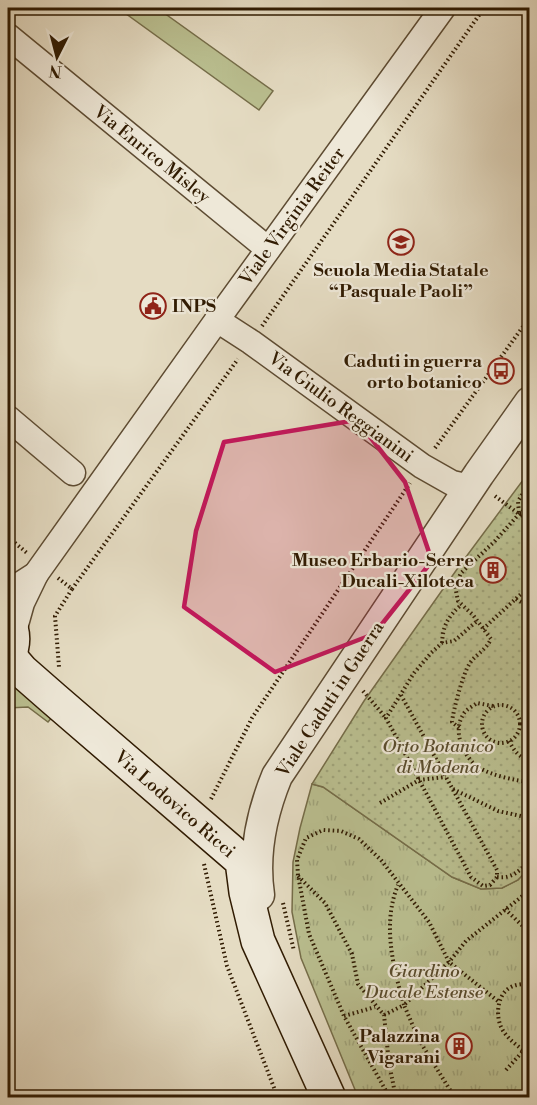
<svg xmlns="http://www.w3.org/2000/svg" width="537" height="1105" font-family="'Libre Bodoni',serif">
<defs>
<pattern id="grass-tufts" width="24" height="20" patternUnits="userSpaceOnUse" patternTransform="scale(1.5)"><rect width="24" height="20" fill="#babf90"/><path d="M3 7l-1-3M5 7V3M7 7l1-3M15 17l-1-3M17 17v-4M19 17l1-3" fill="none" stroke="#a0a47b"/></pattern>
<pattern id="garden-dots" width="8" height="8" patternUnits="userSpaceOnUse" patternTransform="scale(1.5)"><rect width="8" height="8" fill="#babf90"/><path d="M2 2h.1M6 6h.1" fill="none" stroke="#a0a47b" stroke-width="1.8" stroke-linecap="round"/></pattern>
</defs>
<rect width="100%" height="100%" fill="#e5dcc3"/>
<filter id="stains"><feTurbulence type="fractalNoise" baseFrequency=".00333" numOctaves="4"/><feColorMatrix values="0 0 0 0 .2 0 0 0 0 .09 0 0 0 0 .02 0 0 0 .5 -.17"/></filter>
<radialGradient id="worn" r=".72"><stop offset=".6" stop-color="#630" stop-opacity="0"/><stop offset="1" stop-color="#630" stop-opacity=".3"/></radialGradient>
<g fill="url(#grass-tufts)" stroke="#756d49" stroke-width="1.5">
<path d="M10,682L53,716L48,722L28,707L8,708V683Z"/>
<path d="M312,784L323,787L452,877L481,889L502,888L518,880L529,868V1097H358L301,958L292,912L293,862L300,828Z"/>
</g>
<path fill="url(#garden-dots)" stroke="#756d49" stroke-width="1.5" d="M529,472V868L518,880L502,888L481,889L452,877L323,787L312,784L364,701L460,565Z"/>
<path fill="#babf90" stroke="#756d49" stroke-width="1.5" d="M118,8H157L273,91L259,110Z"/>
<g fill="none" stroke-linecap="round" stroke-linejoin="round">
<g stroke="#5d4b32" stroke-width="27">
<g id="minor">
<path d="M8,36L268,249"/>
<path d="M217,320L251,342L422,466L452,483L470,487"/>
<path d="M8,418L73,473"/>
<path d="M8,592L36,574L217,320L443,8"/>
<path d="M13,635L22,603L36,574"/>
</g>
</g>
<g stroke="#5d4b32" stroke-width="33">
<path id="tertiary" d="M259,895C253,854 261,815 277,776L479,474L530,402"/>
</g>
<g stroke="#301b02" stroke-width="36">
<g id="secondary">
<path d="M8,621C15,634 14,645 8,658"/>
<path d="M9,656L22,671L54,699L242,861L246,892L258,941L329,1098"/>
</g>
</g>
<g stroke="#301b02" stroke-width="4" stroke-dasharray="1.5 3" stroke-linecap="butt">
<path d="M262,326L484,8"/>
<path d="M435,448L530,317"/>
<path d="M495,496L519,514L518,501L530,483"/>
<path d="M530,514H519L530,520"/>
<path d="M8,537L27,553"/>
<path d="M58,578L72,589L55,616L59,667"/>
<path d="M72,589L238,359"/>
<path d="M516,599L530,607"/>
<path d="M483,629L521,594L530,592"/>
<path d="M442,643C443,625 448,617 461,605"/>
<path d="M363,691L386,718"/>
<path d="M401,695L497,870V877L490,885L483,886L471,877L386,718L414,673L431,653L442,643L454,641L477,621"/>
<circle cx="501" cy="724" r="19"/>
<path d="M493,706L477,703C473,706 465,710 463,715C452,732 464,759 480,768C490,775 517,781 530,782"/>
<path d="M459,728L452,722C453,711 463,673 470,663C476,654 486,650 491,639L473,615L458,601L455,586L461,573L494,542L519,514L530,506"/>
<path d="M509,741C514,750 519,759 530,759"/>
<path d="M453,789L498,811L530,818"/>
<path d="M211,799L252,718L410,483"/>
<path d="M380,803L419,780L446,777"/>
<path d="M204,864L227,966L278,1098"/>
<path d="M298,876L325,903L352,954L358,984L384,1015L389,1063L396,1098"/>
<path d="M497,877C513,879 520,870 530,860"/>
<path d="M283,903L294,951"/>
<path d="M505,909L530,933"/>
<path d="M530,984C523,984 517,984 511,987C497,994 495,1016 502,1029C508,1040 521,1048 530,1056"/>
<path d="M384,1015L404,1005C393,967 382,923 398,885"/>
<path d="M344,1016L375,1007"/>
<path d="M506,1070L524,1050"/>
<path d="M390,1098L344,1016L309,934L298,875L297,860L306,838L323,830L341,831L359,839L381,860L429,922L449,962L466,941L530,890"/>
<path d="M455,1098L419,1040L404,1005L449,962L499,1002"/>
<path d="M482,1098V1097"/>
</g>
<use href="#minor" stroke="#eee8d8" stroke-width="24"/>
<use href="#tertiary" stroke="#eee8d8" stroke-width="30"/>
<use href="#secondary" stroke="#eee8d8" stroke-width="33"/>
</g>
<path fill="#c2185b" fill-opacity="0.2" stroke="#c2185b" stroke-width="4.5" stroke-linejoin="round" d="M357,420L405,482L432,561L374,634L275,672L184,607L196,531L224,442Z"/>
<defs>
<g id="school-ring" transform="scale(1.35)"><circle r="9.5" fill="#eee8d8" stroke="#8f2418" stroke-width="1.5"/><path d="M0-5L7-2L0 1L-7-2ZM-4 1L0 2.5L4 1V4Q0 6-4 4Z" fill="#8f2418"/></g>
<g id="civic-ring" transform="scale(1.35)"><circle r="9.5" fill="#eee8d8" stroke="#8f2418" stroke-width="1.5"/><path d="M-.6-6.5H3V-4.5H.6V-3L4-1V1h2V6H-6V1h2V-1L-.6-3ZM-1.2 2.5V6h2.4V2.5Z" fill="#8f2418"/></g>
<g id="bus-ring" transform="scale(1.35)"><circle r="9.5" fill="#eee8d8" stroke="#8f2418" stroke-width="1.5"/><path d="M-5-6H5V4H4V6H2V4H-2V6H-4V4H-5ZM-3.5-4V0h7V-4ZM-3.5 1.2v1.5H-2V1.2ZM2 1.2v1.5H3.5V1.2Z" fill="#8f2418"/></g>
<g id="building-ring" transform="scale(1.35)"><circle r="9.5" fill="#eee8d8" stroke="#8f2418" stroke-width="1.5"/><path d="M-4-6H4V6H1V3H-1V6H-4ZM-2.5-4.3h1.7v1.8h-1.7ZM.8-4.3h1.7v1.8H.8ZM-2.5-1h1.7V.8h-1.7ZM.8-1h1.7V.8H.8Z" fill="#8f2418"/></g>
</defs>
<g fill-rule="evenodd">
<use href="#school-ring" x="401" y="242"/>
<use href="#civic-ring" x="153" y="306"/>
<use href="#bus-ring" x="501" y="371"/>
<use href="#building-ring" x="493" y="570"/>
<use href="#building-ring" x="459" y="1046"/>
</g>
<g text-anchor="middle" stroke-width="4.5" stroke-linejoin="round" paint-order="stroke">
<g font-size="18" fill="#301b02" stroke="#eee8d8">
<text transform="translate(152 154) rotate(39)" y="6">Via Enrico Misley</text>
<text transform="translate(292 216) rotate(-54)" y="6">Viale Virginia Reiter</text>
<text transform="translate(341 407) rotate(36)" y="6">Via Giulio Reggianini</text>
<text transform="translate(330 699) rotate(-57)" y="6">Viale Caduti in Guerra</text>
<text transform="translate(175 804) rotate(41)" y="6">Via Lodovico Ricci</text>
</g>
<g font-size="18" font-weight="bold" fill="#301b02" stroke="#eee8d8" text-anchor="end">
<text x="401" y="276" text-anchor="middle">Scuola Media Statale<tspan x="401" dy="21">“Pasquale Paoli”</tspan></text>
<text x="172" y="312" text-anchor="start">INPS</text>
<text x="482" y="367">Caduti in guerra<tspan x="482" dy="21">orto botanico</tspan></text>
<text x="474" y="566">Museo Erbario-Serre<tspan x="474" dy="21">Ducali-Xiloteca</tspan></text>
<text x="440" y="1042">Palazzina<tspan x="440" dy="21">Vigarani</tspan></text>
</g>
<g font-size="18" font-style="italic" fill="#594c2d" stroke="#eee8d8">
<text x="438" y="752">Orto Botanico<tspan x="438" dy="21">di Modena</tspan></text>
<text x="424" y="977">Giardino<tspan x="424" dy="21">Ducale Estense</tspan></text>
</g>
</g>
<rect width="537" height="1105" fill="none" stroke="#e5dcc3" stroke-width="30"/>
<rect x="9" y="9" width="519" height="1087" fill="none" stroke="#301b02" stroke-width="3"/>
<rect x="15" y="15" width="507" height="1075" fill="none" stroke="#301b02" stroke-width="1.5"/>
<g transform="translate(57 57) rotate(186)" stroke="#eee8d8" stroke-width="4.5" paint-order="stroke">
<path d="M0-4.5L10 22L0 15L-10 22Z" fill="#301b02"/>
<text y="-9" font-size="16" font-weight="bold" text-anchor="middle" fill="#301b02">N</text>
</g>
<rect width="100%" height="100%" filter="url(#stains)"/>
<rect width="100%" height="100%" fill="url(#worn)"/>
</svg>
